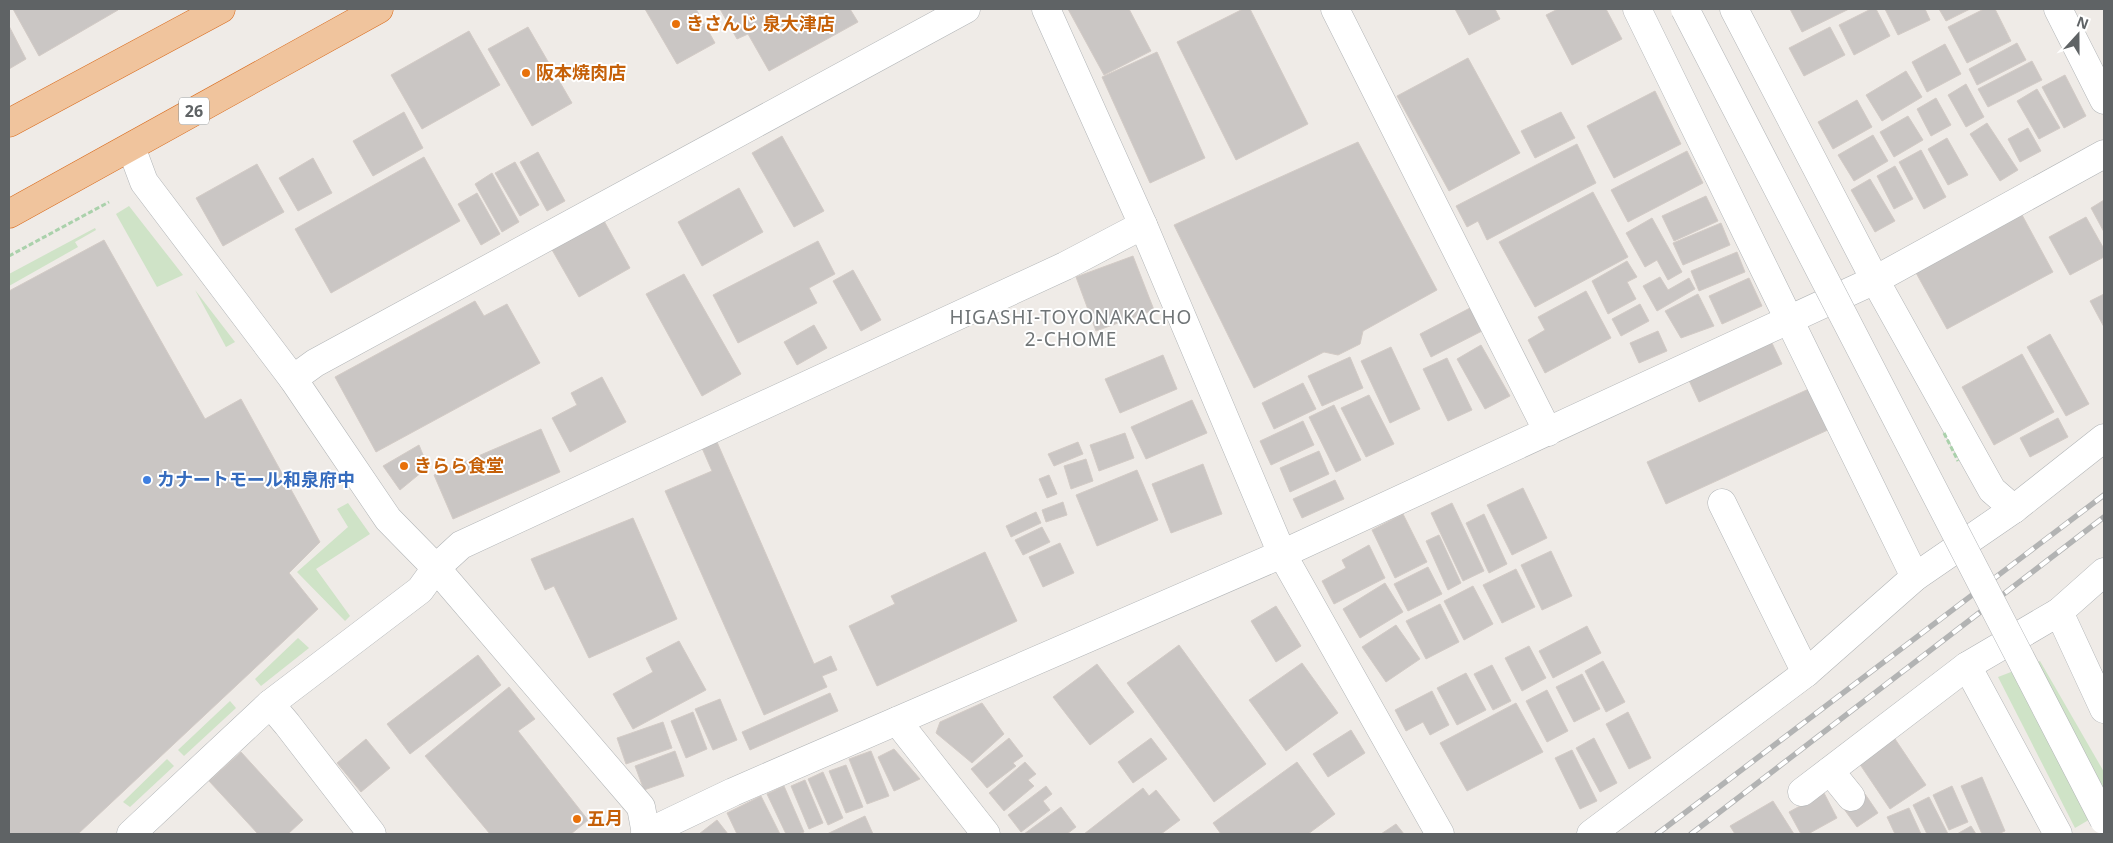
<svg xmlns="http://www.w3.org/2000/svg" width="2113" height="843" font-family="'Noto Sans','Noto Sans JP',sans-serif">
<rect width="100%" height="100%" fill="#efebe7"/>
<g fill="#cfe3c7">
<path d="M129,206L183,275L157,287L116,214Z"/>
<path d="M95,228L96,230L75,242L78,247L9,286V274Z"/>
<path d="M195,290L235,342L226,347Z"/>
<path d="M348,503L370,534L316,569L350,616L345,621L297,572L348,527L337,509Z"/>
<path d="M298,638L309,648L261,686L255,679Z"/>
<path d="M2040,661L2104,772V811L2075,828L1998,677Z"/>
<path d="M230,701L236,708L184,756L178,750Z"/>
<path d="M167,759L174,766L130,807L123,802Z"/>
</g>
<g fill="#cac6c4" stroke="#d3cbc6">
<path d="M13,9H117L118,10L39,56Z"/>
<path d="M645,9H696L715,43L677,64Z"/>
<path d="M720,9H850L858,22L769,71L748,34L737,39Z"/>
<path d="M1068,9H1129L1151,51L1104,75Z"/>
<path d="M1243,9H1250L1308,124L1236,160L1177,42Z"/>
<path d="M1455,9H1495L1500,19L1469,35Z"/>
<path d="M1558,9H1606L1622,39L1572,65L1546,15Z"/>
<path d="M1790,9H1849L1802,32Z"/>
<path d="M1871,9H1876L1890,36L1854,55L1839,25Z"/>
<path d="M1885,9H1925L1930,20L1898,35Z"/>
<path d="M1939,9H1970L1946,21Z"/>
<path d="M1984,9H1995L2011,41L1967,63L1948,27Z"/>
<path d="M9,26L26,59L9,69Z"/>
<path d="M528,27L572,103L532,126L488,49Z"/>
<path d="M1830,27L1845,55L1804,76L1789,48Z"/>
<path d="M469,31L500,85L422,129L391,75Z"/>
<path d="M2017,43L2026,60L1977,85L1969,69Z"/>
<path d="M1945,44L1961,74L1927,92L1912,62Z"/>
<path d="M1157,52L1205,158L1150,183L1102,77Z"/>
<path d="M1468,58L1520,153L1449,191L1397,96Z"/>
<path d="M2032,61L2042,80L1988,107L1978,89Z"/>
<path d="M1906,71L1922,97L1882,121L1866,95Z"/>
<path d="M2065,75L2086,116L2064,128L2042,87Z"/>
<path d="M1966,84L1984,117L1966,127L1948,95Z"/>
<path d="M2037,89L2060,128L2039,139L2017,101Z"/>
<path d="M1655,91L1681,144L1614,178L1587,126Z"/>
<path d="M1936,98L1951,125L1931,136L1917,109Z"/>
<path d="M1857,100L1872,127L1833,149L1818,122Z"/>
<path d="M404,112L423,148L373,176L353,141Z"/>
<path d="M1561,112L1575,138L1535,158L1521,131Z"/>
<path d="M1908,116L1923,140L1894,157L1880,132Z"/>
<path d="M1987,123L2018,170L2000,181L1970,134Z"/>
<path d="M2028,128L2041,151L2020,162L2008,139Z"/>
<path d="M1873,135L1888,161L1854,181L1838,155Z"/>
<path d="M782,136L824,211L794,227L752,153Z"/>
<path d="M1947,138L1968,175L1948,185L1928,149Z"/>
<path d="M1358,142L1437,290L1363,331L1360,344L1338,355L1324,352L1254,388L1174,225Z"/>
<path d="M1577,144L1596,183L1487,240L1478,221L1467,227L1456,206Z"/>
<path d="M1921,150L1946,197L1924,209L1899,162Z"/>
<path d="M1687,151L1703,183L1628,222L1611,190Z"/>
<path d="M538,152L565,201L547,211L520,162Z"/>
<path d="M424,157L460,221L331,293L295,229Z"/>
<path d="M313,158L332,193L298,211L279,178Z"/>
<path d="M515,162L539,205L520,216L495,173Z"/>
<path d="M257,164L284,212L223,246L196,198Z"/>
<path d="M1895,166L1913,199L1894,209L1877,176Z"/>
<path d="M492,173L519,222L502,232L475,184Z"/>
<path d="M1870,179L1895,221L1875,232L1851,190Z"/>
<path d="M739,188L763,232L702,266L678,222Z"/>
<path d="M1593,192L1628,257L1535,307L1499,242Z"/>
<path d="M477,193L500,234L481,245L458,204Z"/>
<path d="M1706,196L1718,221L1674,241L1662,216Z"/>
<path d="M2104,200V232L2091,208Z"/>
<path d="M2021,213L2053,272L1947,329L1915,271Z"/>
<path d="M2086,217L2104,249V257L2070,275L2049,237Z"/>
<path d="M1652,218L1682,272L1668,280L1657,260L1645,267L1626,233Z"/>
<path d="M603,219L630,268L579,297L551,248Z"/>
<path d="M1721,223L1730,245L1683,265L1673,243Z"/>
<path d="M104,240L205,419L241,399L320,542L289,573L318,609L78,834H9V291Z"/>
<path d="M818,241L835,274L809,288L817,303L738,343L713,295Z"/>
<path d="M1737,252L1745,272L1699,291L1691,271Z"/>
<path d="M1133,256L1154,310L1096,331L1076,277Z"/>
<path d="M1627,261L1637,277L1627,282L1636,299L1608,314L1592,281Z"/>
<path d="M853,270L881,320L861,331L833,281Z"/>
<path d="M684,274L741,374L702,396L646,294Z"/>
<path d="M1660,277L1668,290L1689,278L1695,289L1657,311L1643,286Z"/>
<path d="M1749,278L1762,306L1722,324L1709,296Z"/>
<path d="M1586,291L1611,338L1545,373L1528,340L1545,330L1538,317Z"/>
<path d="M1698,294L1714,326L1681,338L1665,311Z"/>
<path d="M2104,294V327L2090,301Z"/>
<path d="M475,301L484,316L507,304L540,363L376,452L335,377Z"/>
<path d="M1640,304L1649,321L1621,336L1612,319Z"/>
<path d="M1470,308L1482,331L1431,357L1420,334Z"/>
<path d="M814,325L827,348L797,365L784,342Z"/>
<path d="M1658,331L1667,351L1639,363L1630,343Z"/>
<path d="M2050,334L2089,404L2066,416L2027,347Z"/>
<path d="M1770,339L1782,364L1699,402L1687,376Z"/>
<path d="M1481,345L1510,396L1485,409L1457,359Z"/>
<path d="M1391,347L1420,409L1390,423L1361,361Z"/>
<path d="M2022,354L2054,412L1994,445L1962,387Z"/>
<path d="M1163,355L1177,389L1120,413L1105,379Z"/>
<path d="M1350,357L1363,388L1322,406L1308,376Z"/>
<path d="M1447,358L1472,410L1448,421L1423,369Z"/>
<path d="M602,377L626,422L570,452L552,418L577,405L571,393Z"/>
<path d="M1303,383L1316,409L1274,429L1262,403Z"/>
<path d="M1811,388L1830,429L1666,504L1647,462Z"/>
<path d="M1369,395L1394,444L1366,457L1341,408Z"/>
<path d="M1192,400L1207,433L1146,459L1131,427Z"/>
<path d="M1334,405L1361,460L1336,472L1309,417Z"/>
<path d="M2058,418L2068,437L2030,457L2020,438Z"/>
<path d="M1303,421L1314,445L1271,465L1260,441Z"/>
<path d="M541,429L560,472L453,519L434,475Z"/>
<path d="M1125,433L1134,458L1099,471L1090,445Z"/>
<path d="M717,442L814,664L831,656L837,670L822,676L827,687L764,715L665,491L712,471L702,448Z"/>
<path d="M1078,442L1083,454L1054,466L1048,454Z"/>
<path d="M419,445L428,467L400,490L383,466Z"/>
<path d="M1319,451L1329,474L1290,492L1280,468Z"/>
<path d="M1086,459L1093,481L1071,489L1064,466Z"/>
<path d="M1203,464L1222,514L1171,533L1152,484Z"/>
<path d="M1137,470L1158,520L1097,546L1076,495Z"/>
<path d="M1049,475L1057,494L1047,498L1039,479Z"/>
<path d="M1335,480L1344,499L1302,518L1293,499Z"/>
<path d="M1523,488L1547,538L1512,555L1487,505Z"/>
<path d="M1063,502L1067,515L1046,522L1042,510Z"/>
<path d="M1452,503L1484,571L1463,581L1431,513Z"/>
<path d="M1036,512L1041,523L1011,537L1006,526Z"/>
<path d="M1403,514L1427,562L1395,578L1372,530Z"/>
<path d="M1484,514L1507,564L1489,573L1466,523Z"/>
<path d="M633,518L677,619L589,658L554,586L545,590L531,559Z"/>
<path d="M1042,527L1050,542L1023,555L1015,540Z"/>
<path d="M1439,535L1461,583L1448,590L1426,541Z"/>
<path d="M1060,543L1074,573L1043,587L1029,557Z"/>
<path d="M1369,545L1385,578L1334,604L1322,581L1346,568L1342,560Z"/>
<path d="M1551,551L1572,596L1542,610L1521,565Z"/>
<path d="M985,552L1017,621L877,686L849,626L895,604L891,596Z"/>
<path d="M1428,567L1442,594L1408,611L1394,584Z"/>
<path d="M1516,569L1535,607L1502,623L1483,585Z"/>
<path d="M1385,583L1403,612L1360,638L1343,609Z"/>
<path d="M1473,586L1493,624L1464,640L1444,601Z"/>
<path d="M1440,604L1459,642L1426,659L1406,621Z"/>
<path d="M1276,606L1301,646L1276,662L1251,621Z"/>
<path d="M1396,625L1420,659L1386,682L1362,647Z"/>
<path d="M1587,626L1601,653L1553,678L1539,651Z"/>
<path d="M679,641L706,690L633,729L613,694L653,672L646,658Z"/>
<path d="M1179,645L1266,764L1214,802L1127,683Z"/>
<path d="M1529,646L1546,678L1522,691L1505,658Z"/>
<path d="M478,655L501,685L410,754L387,724Z"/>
<path d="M1603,661L1625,702L1606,712L1585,671Z"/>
<path d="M1302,663L1338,713L1286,751L1249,700Z"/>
<path d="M1097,664L1134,712L1090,745L1053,697Z"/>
<path d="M1492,665L1511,701L1493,710L1474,674Z"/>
<path d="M1466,673L1486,710L1457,725L1437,688Z"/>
<path d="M1582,674L1600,709L1574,722L1556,687Z"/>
<path d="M509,687L535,719L518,731L588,820L571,834H490L425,756Z"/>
<path d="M1547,690L1568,731L1547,742L1526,701Z"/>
<path d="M1432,691L1449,725L1430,735L1423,722L1406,731L1395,710Z"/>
<path d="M830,693L838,711L750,750L742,732Z"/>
<path d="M720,699L737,740L713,750L695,709Z"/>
<path d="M982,703L1004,734L972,763L936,733L940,722Z"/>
<path d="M1516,703L1543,752L1467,791L1440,743Z"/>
<path d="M693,712L707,749L686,758L671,721Z"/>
<path d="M1628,712L1651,758L1629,769L1606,724Z"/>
<path d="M663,722L672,748L626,764L617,738Z"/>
<path d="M1351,730L1365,753L1328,777L1313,754Z"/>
<path d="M1889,730L1926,785L1890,809L1853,754Z"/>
<path d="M1009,738L1023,756L1013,763L1016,766L987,788L971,769Z"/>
<path d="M1151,738L1167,759L1133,783L1118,762Z"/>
<path d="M1594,738L1617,783L1600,792L1576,748Z"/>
<path d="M366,739L390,768L361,792L337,763Z"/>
<path d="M894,749L920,779L894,791L878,757Z"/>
<path d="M1572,750L1597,801L1580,809L1555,758Z"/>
<path d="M675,751L684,776L644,790L635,766Z"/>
<path d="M871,751L889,796L867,804L849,759Z"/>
<path d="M241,752L303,820L288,834H258L209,781Z"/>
<path d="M1025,762L1036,774L1028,780L1034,786L1004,811L989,793Z"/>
<path d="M1297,762L1335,814L1308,834H1221L1213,823Z"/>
<path d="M846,765L863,807L846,813L829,771Z"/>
<path d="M823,772L843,818L828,825L808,779Z"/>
<path d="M1982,777L2005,831L1998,834H1982L1961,786Z"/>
<path d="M805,780L823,823L809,829L791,786Z"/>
<path d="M784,786L804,832L798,834H786L767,794Z"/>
<path d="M1046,786L1052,794L1043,801L1050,810L1021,832L1008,815Z"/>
<path d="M1952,786L1968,822L1949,830L1933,795Z"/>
<path d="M1143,788L1149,796L1156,790L1180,820L1161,834H1084Z"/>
<path d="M1824,793L1837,818L1808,834H1801L1789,812Z"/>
<path d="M1865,794L1878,813L1857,827L1844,809Z"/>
<path d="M761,796L780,834H737L727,813Z"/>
<path d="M1929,797L1948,834H1927L1913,805Z"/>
<path d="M1773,801L1794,834H1735L1730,826Z"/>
<path d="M1061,807L1076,827L1067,834H1024Z"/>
<path d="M1909,808L1921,834H1895L1887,817Z"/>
<path d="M865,816L873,834H827Z"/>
<path d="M717,820L728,834H699Z"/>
<path d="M1396,824L1404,834H1381Z"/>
<path d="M1971,826L1976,834H1957Z"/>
</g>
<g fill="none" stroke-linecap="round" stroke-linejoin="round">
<g stroke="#b2b5b7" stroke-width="29">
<g id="minor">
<path d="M1046,9L1143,225L1282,554L1440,834"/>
<path d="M1335,9L1548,432"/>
<path d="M1637,9L1915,577"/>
<path d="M1734,9L1875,280L1992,490L2014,509"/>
<path d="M2058,9L2104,100"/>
<path d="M131,147L144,182L293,379L388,519L436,568L641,807L646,834"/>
<path d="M293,379L315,363L966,9"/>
<path d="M1722,503L1806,673"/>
<path d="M2059,612L2104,572"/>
<path d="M270,704L287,724L372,834"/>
<path d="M897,721L986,834"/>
<path d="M1830,771L1851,797"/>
<path d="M1802,792L1967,666"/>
<path d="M131,834L270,704L420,590L436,568L461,545L1065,266L1143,225"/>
<path d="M645,834L733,792L1282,554L1875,280L2104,154"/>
<path d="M1591,834L1806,673L1915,577L2014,509L2104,438"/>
<path d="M2058,834L1967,666L2059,612L2104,709"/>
</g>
</g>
<g stroke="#d86b1d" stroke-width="29">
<g id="highway">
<path d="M9,123L221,9"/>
<path d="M9,214L379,9"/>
</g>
</g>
<path stroke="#aad1ab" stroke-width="3" stroke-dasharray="5 2.5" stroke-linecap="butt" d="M9,256L109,202"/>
<use href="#minor" stroke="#fff" stroke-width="28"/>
<use href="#highway" stroke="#f0c49d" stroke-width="28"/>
<g stroke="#b2b3b3" stroke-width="5.5">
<g id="rail">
<path d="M1657,834L2104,495"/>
<path d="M1691,834L2104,517"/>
</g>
</g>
<use href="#rail" stroke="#fff" stroke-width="4" stroke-dasharray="11" stroke-linecap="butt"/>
<g stroke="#b2b5b7" stroke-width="29" stroke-linecap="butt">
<path id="minor-bridge" d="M1685,9L2104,820"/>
</g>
<path stroke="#aad1ab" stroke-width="3" stroke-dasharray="5 2.5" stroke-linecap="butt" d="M1944,433L1958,461"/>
<use href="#minor-bridge" stroke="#fff" stroke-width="28"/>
</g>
<g fill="#e8710a" stroke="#fff" stroke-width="2">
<circle cx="676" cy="24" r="5"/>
<circle cx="526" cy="73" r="5"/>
<circle cx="404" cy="466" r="5"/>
<circle cx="577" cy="819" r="5"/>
</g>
<circle fill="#3f7fe0" stroke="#fff" stroke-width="2" cx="147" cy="480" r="5"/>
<g text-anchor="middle" stroke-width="4" stroke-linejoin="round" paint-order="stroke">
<rect fill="#fff" stroke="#8f9293" stroke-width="1" x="179" y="97.5" width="30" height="27" rx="4"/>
<g font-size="16" font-weight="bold" fill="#5f6365">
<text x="194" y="117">26</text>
</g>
<g font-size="18" font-weight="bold" fill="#c56008" stroke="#fff" text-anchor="start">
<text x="686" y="30">きさんじ 泉大津店</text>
<text x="536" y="79">阪本焼肉店</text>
<text x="414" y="472">きらら食堂</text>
<text x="587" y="825">五月</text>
</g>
<g font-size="18" font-weight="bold" fill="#366cbe" stroke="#fff" text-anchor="start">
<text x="157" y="486">カナートモール和泉府中</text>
</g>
<g font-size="19" letter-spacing="1" fill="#707577" stroke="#fff">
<text x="1071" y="324">HIGASHI-TOYONAKACHO<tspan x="1071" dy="22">2-CHOME</tspan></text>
</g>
</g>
<rect width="2113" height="843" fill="none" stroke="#5f6365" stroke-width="20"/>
<g transform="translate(2078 35) rotate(21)" stroke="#ffffff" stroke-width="4" paint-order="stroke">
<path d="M0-4L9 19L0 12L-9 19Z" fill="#5f6365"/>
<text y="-8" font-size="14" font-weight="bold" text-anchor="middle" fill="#5f6365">N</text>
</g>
</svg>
